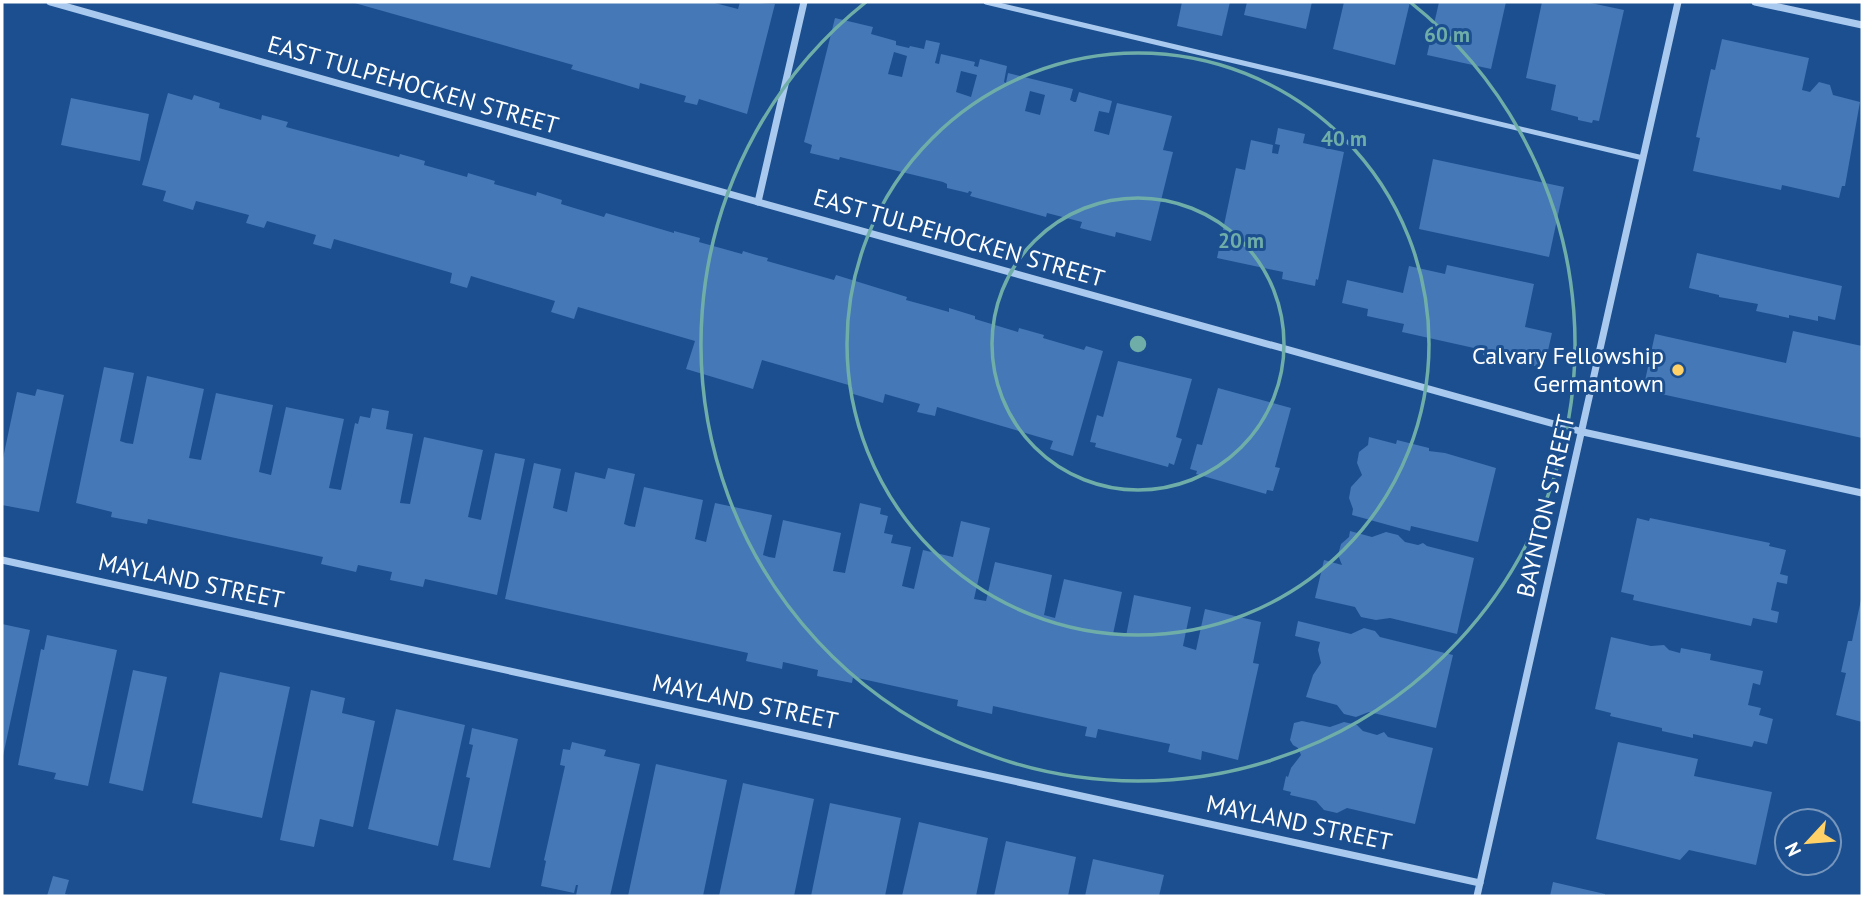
<svg xmlns="http://www.w3.org/2000/svg" width="1864" height="898" font-family="'PT Sans',sans-serif">
<rect width="100%" height="100%" fill="#1b4f8f"/>
<g fill="#4478b7" fill-rule="evenodd">
<path d="M351,2H711L738,9L740,2L775,4L747,114L699,99L697,105L684,102L686,96L640,83L639,89L606,79L571,69L573,65Z"/>
<path d="M1182,2H1230L1222,36L1177,26Z"/>
<path d="M1247,2H1312L1306,29L1244,15Z"/>
<path d="M1344,2H1410L1395,65L1333,49Z"/>
<path d="M1439,2H1506L1491,69L1427,55Z"/>
<path d="M1542,2H1586L1624,10L1599,121L1593,120L1592,123L1578,120V117L1551,110L1556,85L1526,78Z"/>
<path d="M835,18L873,27L871,34L896,41V45L909,48L910,46L924,49L926,40L940,43L935,63L939,64L941,54L975,62L974,66L978,67L980,59L1007,66L1004,82L1006,83L1008,73L1073,89L1070,100L1074,102H1076L1079,92L1112,101L1109,113L1099,111L1094,131L1109,135L1117,103L1172,116L1163,150L1173,152L1151,241L1116,232L1115,237L1080,228L1082,222L1047,213L1046,217L970,196L972,192L969,191L968,193L947,188V184L943,182L840,157L839,160L810,153L812,145L804,142ZM894,52L907,56L902,77L888,74ZM961,71L977,75L971,97L956,92ZM1030,91L1045,95L1040,115L1025,111Z"/>
<path d="M1722,39L1809,58L1802,90L1810,92L1819,82L1830,85L1833,95L1860,102L1845,186H1842L1839,198L1782,185L1781,190L1693,171L1700,138L1696,137L1711,69L1715,70Z"/>
<path d="M168,93L192,100L194,95L220,103L219,108L261,120L262,115L288,122L286,127L399,157L400,154L411,157L425,161L424,165L467,177L468,173L495,181L494,184L536,196L537,192L562,200L561,204L604,217L606,213L674,233V231L700,238L699,242L742,254L743,251L756,255L768,258L767,261L834,280L836,275L907,297L906,300L928,306L949,312V308L975,316V319L1018,332L1019,328L1044,335L1043,338L1084,350L1086,346L1103,351L1073,456L1050,449L1053,441L1039,437L937,407L935,416L917,412L920,404L885,394L883,403L850,393L852,386L762,360L753,389L686,369L695,341L578,307L574,319L551,312L555,301L521,291L471,276L467,288L450,283L452,273L334,239L331,249L313,244L316,235L267,221L264,228L246,223L249,215L196,201L193,210L163,201L166,191L142,185Z"/>
<path d="M71,98L149,114L140,161L61,145Z"/>
<path d="M1278,128L1305,134L1303,143L1344,152L1318,280L1316,279L1315,286L1282,279L1283,272L1217,258L1236,168L1245,170L1251,140L1273,145L1272,153L1278,154L1280,145L1275,144Z"/>
<path d="M1433,159L1564,187L1549,257L1419,229Z"/>
<path d="M1697,253L1842,286L1835,320L1818,316V321L1789,315V318L1756,311L1758,304L1719,297V295L1689,288Z"/>
<path d="M1447,265L1534,284L1525,327L1552,333L1544,368L1483,355V350L1402,332L1404,324L1367,316L1368,309L1342,303L1347,280L1403,293L1409,266L1445,274Z"/>
<path d="M1793,331L1862,346V438L1643,390L1655,334L1786,363Z"/>
<path d="M1118,361L1192,379L1176,437L1182,439L1174,465L1169,463L1168,467L1095,447L1096,443L1090,442L1097,415L1103,417Z"/>
<path d="M104,367L134,373L120,441L126,443L133,444L147,376L204,389L189,458L201,460L216,393L273,405L259,472L271,475L286,407L344,419L329,488L341,490L355,423L358,424L360,416L370,418L372,408L389,411L386,429L413,434L400,503L410,504L424,437L483,450L468,517L481,520L495,453L525,459L497,595L425,579L423,587L390,580L392,572L358,565L356,572L321,564L323,557L148,519L147,524L111,517L112,512L76,503Z"/>
<path d="M1218,388L1291,408L1275,467L1280,468L1273,491L1267,490L1266,494L1196,474L1197,471L1190,469L1197,444L1202,445Z"/>
<path d="M37,389L64,395L39,512L2,505V463L17,392L35,396Z"/>
<path d="M1369,437L1396,444L1397,440L1429,448V451L1445,453L1496,468L1478,542L1411,526L1410,531L1352,515L1353,509L1349,498L1351,487L1362,475L1357,463L1359,452L1368,445Z"/>
<path d="M534,463L561,469L553,508L567,512L575,472L605,479L608,468L635,474L624,524L629,526L635,527L644,487L703,500L695,539L706,542L715,503L772,515L763,555L769,557L775,558L783,520L841,533L833,571L845,573L860,503L881,508L880,514L888,516L884,533L893,535L891,543L911,547L902,586L914,589L923,550L953,557L961,521L990,528L974,599L986,601L995,562L1052,575L1044,615L1055,618L1064,579L1122,592L1113,634L1126,636L1134,595L1191,607L1183,646L1196,650L1205,609L1261,622L1253,663L1259,664L1238,760L1202,751L1201,760L1168,752L1170,744L1098,729L1096,738L1085,736L1087,727L993,706L992,714L957,706L958,700L853,677L852,683L817,676L818,670L783,662L782,669L746,661L748,653L505,599Z"/>
<path d="M1637,518L1649,521L1650,518L1770,543L1769,546L1786,550L1780,574L1788,576L1787,584L1777,582L1771,610L1779,612L1777,623L1753,618L1751,626L1633,600L1634,595L1621,592Z"/>
<path d="M1350,531L1372,537L1386,532L1398,535L1405,542L1418,545L1423,543L1427,546L1474,558L1457,634L1390,618L1376,620L1361,617L1355,607L1315,598L1324,560L1342,565L1338,555L1341,544L1349,537Z"/>
<path d="M1861,600H1862V722L1836,715L1846,673L1841,672L1848,641H1852Z"/>
<path d="M1298,621L1351,634L1364,628L1375,631L1380,637L1453,655L1436,728L1369,712L1356,717L1344,714L1337,705L1306,697L1313,675L1321,663L1318,650L1320,642L1295,636Z"/>
<path d="M2,624L30,630L3,756H2Z"/>
<path d="M47,635L117,650L88,786L54,779L56,773L18,765L41,649L44,650Z"/>
<path d="M1611,637L1651,646L1664,645L1669,650L1680,653L1681,648L1711,654L1710,660L1763,671L1760,685L1753,683L1748,705L1761,708L1759,715L1773,719L1767,744L1754,741L1752,747L1693,734V738L1662,731V728L1610,716L1611,713L1595,709Z"/>
<path d="M133,670L167,677L143,791L109,783Z"/>
<path d="M220,672L290,687L262,818L192,803Z"/>
<path d="M311,690L345,698L342,713L375,721L353,827L320,819L314,847L280,840Z"/>
<path d="M396,709L465,725L438,846L368,829Z"/>
<path d="M1302,721L1330,727L1344,722L1357,725L1363,731L1377,735L1384,732L1388,737L1433,748L1415,824L1347,808L1337,813L1324,810L1316,801L1290,795L1291,792L1283,790L1286,776L1288,777L1291,768L1301,755L1298,748L1293,745L1290,740L1294,723Z"/>
<path d="M472,728L518,739L490,868L453,860L470,778L466,777L473,745L469,744Z"/>
<path d="M572,742L606,750L604,756L640,764L610,896H576L578,885H576L574,893L541,886L546,861L544,860L565,766L560,765L563,749L570,750Z"/>
<path d="M1618,742L1698,759L1694,776L1772,792L1756,865L1689,850L1680,860L1596,839Z"/>
<path d="M656,764L727,780L703,896H628Z"/>
<path d="M743,783L814,799L794,896H719Z"/>
<path d="M830,803L901,818L885,896H811Z"/>
<path d="M919,822L988,838L976,896H902Z"/>
<path d="M1006,841L1076,857L1068,896H994Z"/>
<path d="M1093,859L1164,875L1159,896H1085Z"/>
<path d="M53,876L69,880L65,894L72,896H47Z"/>
<path d="M1553,882L1605,894V896H1550Z"/>
</g>
<g fill="none" stroke-linecap="round" stroke-linejoin="round">
<path stroke="#a9c9ee" stroke-width="5" d="M986,2L1643,158"/>
<g stroke="#a9c9ee" stroke-width="7">
<path d="M50,2L758,202L1583,432L1862,493"/>
<path d="M1755,2L1862,25"/>
<path d="M758,202L804,2"/>
<path d="M2,560L1480,883"/>
<path d="M1477,896L1678,2"/>
</g>
</g>
<g fill="none" stroke="#6fada8" stroke-width="3.5">
<circle cx="1138" cy="344" r="146"/>
<circle cx="1138" cy="344" r="291"/>
<path d="M1410 2A437 437 0 1 1 866 2"/>
</g>
<circle fill="#ffd166" stroke="#1b4f8f" stroke-width="2.5" cx="1678" cy="370" r="7"/>
<g text-anchor="middle" stroke-width="6" stroke-linejoin="round" paint-order="stroke">
<g font-size="24" fill="#fff" stroke="#1b4f8f">
<text transform="translate(413 85) rotate(16)" y="8">EAST TULPEHOCKEN STREET</text>
<text transform="translate(959 238) rotate(16)" y="8">EAST TULPEHOCKEN STREET</text>
<text transform="translate(1546 506) rotate(-77)" y="8">BAYNTON STREET</text>
<text transform="translate(191 581) rotate(12)" y="8">MAYLAND STREET</text>
<text transform="translate(745 702) rotate(12)" y="8">MAYLAND STREET</text>
<text transform="translate(1299 823) rotate(12)" y="8">MAYLAND STREET</text>
</g>
<g font-size="24" fill="#fff" stroke="#1b4f8f" text-anchor="end">
<text x="1664" y="364">Calvary Fellowship<tspan x="1664" dy="28">Germantown</tspan></text>
</g>
</g>
<circle cx="1138" cy="344" r="10" fill="#6fada8" stroke="#1b4f8f" stroke-width="3.5"/>
<g font-size="21" text-anchor="middle" font-weight="bold" fill="#6fada8" stroke="#1b4f8f" stroke-width="6" stroke-linejoin="round" paint-order="stroke">
<text x="1447" y="42">60 m</text>
<text x="1344" y="146">40 m</text>
<text x="1241" y="248">20 m</text>
</g>
<rect width="1864" height="898" fill="none" stroke="#ffffff" stroke-width="7"/>
<g transform="translate(1808 842) rotate(244)"><circle r="33" fill="#1b4f8f" stroke="#7695bc" stroke-width="2"/>
<path d="M0-5L12 26L0 18L-12 26Z" fill="#ffd166"/>
<text y="-10" font-size="19" font-weight="bold" text-anchor="middle" fill="#ffffff">N</text>
</g>
</svg>
